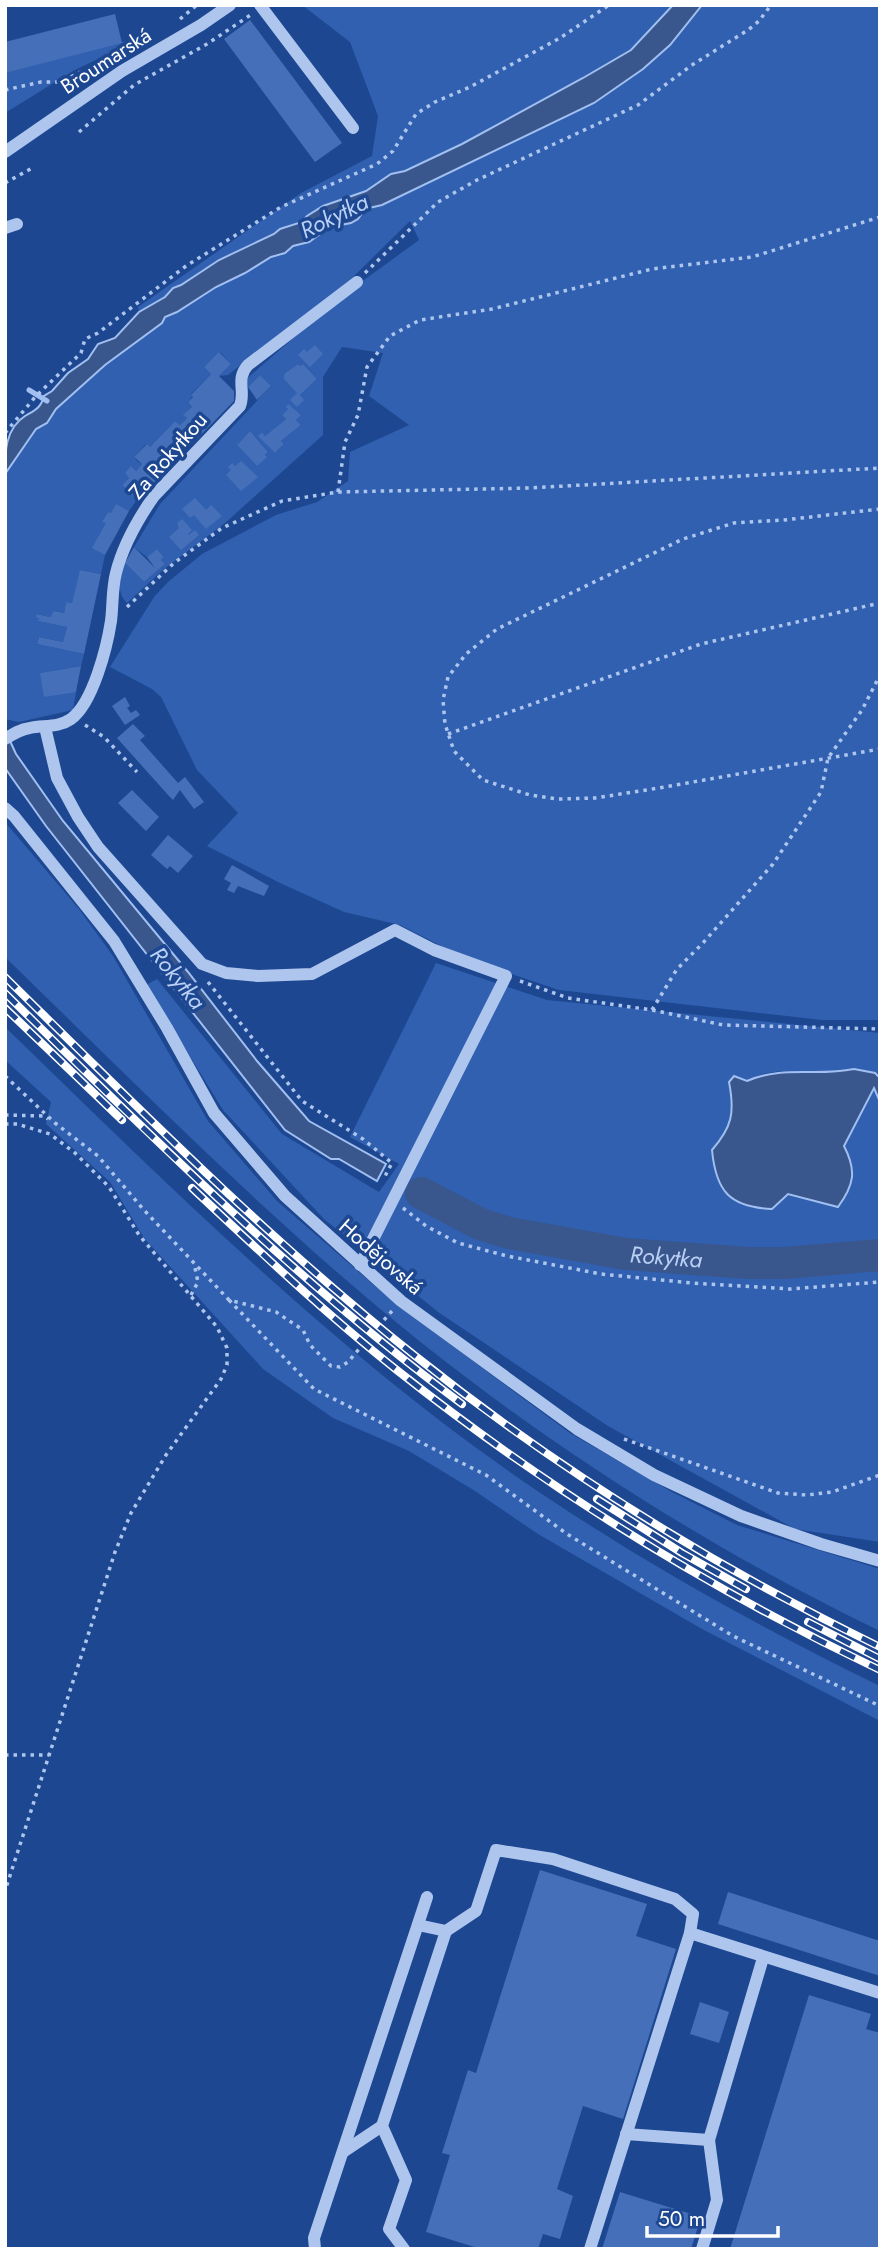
<svg xmlns="http://www.w3.org/2000/svg" width="885" height="2254" font-family="Jost,sans-serif">
<rect width="100%" height="100%" fill="#1d4791"/>
<g fill="#3060af" fill-rule="evenodd">
<path d="M302,5H673L631,50L583,78L462,144L405,171L391,174L366,191L323,206L307,216L302,222L280,229L274,234L202,270L181,285L173,288L165,297L139,312L138,307L301,193L372,156L378,116L350,42Z"/>
<path d="M702,5H880V1020H822L559,990L467,959L400,925L344,912L280,883L207,846L238,813L197,770L161,697L152,689L110,667L154,597L168,582L202,554L276,515L317,502L348,481L350,452L409,425L369,396L383,353L342,347L323,377V435L225,523L163,570L127,603C115,591 121,578 125,563L144,582L165,564L161,560L164,557L157,549L147,557L134,547L160,504L271,386L260,375L248,387L245,380L342,296L419,240L410,221L352,278L228,375L219,376L231,364L220,352L204,367L211,374L191,394L192,397L188,402L192,407L184,415L187,418L180,425L175,421L150,447L146,444L134,457L137,461L142,464L136,471L131,467L125,473L129,478L122,485L137,500L129,511L116,505L111,513L108,512L103,521L106,523L105,555L101,574L81,570L72,603L66,602L64,613L55,611L50,617L38,614L39,621L67,627L63,642L39,637L37,644L84,654L81,666L40,673L76,692L73,710L19,722L5,719V474L36,429L47,423L56,409L105,365L162,323L165,317L177,312L216,287L271,257L285,253L293,246L309,242L320,232L330,227L351,223L358,219L365,209L378,206L670,45ZM298,364L300,366L303,364L317,379L300,395L283,378L285,373ZM288,405L300,414L296,420L301,425L281,441L284,444L275,453L259,436L262,432L265,436L286,419L282,415L288,409ZM250,431L268,452L257,466L237,445Z"/>
<path d="M145,36L73,71L5,113V73Z"/>
<path d="M5,822L79,909L113,956L208,1121L277,1201L397,1305L570,1433L672,1492L737,1525L880,1569V1631C718,1553 563,1455 423,1344C274,1225 141,1089 5,957Z"/>
<path d="M436,963L547,1000L880,1033V1078L874,1073L822,1074L781,1071L762,1074L747,1081L729,1082C735,1113 732,1127 712,1151L788,1193L838,1207L844,1146L875,1087L880,1102V1542L795,1529L608,1426L438,1312L324,1219L223,1110L146,985L157,979L282,1134L379,1192L399,1164L350,1137Z"/>
<path d="M5,1027C165,1182 324,1341 507,1470C624,1552 751,1623 880,1686V1721L702,1629L538,1534L475,1491L409,1451L333,1418L263,1369L144,1238L110,1182L46,1124L51,1102L5,1060Z"/>
</g>
<g fill="#39568d" stroke="#a1bff0" stroke-width="2">
<path d="M673,5H702L670,45L643,69L594,103L382,205L365,209L358,219L351,223L330,227L309,242L293,246L285,253L271,257L245,273L216,287L177,312L165,317L162,323L105,365L56,409L47,423L36,429L5,474C5,452 5,429 25,416C35,410 41,408 44,396L52,391L68,373L88,359L98,344L115,338L139,312L165,297L173,288L181,285L219,260L274,234L280,229L302,222L307,216L323,206L366,191L391,174L405,171L462,144L583,78L631,50Z"/>
<path d="M5,730L16,754L63,821L188,972L257,1061L309,1121L386,1164L377,1181L339,1159H331L285,1130L46,826L5,768Z"/>
<path d="M854,1069L875,1073L880,1078V1102L874,1088L844,1146C857,1171 854,1185 838,1207L788,1194L772,1209C730,1207 716,1192 712,1150C732,1127 735,1113 729,1082L734,1076L747,1081C784,1065 816,1077 854,1069Z"/>
</g>
<g fill="none" stroke-linecap="round" stroke-linejoin="round">
<path stroke="#a1bff0" stroke-width="5" d="M29,390L47,401"/>
<path stroke="#39568d" stroke-width="32" id="s1" d="M421,1193L480,1224L509,1233L626,1254L748,1263H784L880,1255"/>
</g>
<g fill="#4570b9">
<path d="M115,14L122,43L5,73V42Z"/>
<path d="M250,20L342,143L315,162L224,39Z"/>
<path d="M315,345L323,354L310,367L298,355L304,349L307,352Z"/>
<path d="M219,352L231,364L219,376L234,391V401L137,500L122,485L129,478L125,473L131,466L136,471L142,464L134,457L147,444L150,447L175,421L180,425L187,418L183,415L192,407L188,402L193,397L191,395L211,374L204,367Z"/>
<path d="M298,364L300,366L303,364L317,379L300,395L304,400L297,407L290,400L297,393L283,378L285,373Z"/>
<path d="M260,375L271,386L257,400L248,387Z"/>
<path d="M288,404L301,415L296,420L301,425L281,441L284,444L275,453L258,436L262,432L265,436L286,419L282,415L288,409L286,407Z"/>
<path d="M250,431L268,452L265,455L267,457L257,466L237,445Z"/>
<path d="M241,461L258,477L241,491L226,475L231,470L228,467L232,463L235,466Z"/>
<path d="M195,498L206,510L211,505L222,516L206,529L194,515L190,518L182,509Z"/>
<path d="M116,504L129,511L105,555L92,548L106,523L102,522L108,512L111,513Z"/>
<path d="M182,519L192,530L188,534L189,535L195,530L199,535L181,550L169,537L179,528L177,523Z"/>
<path d="M134,547L155,568L147,557L157,549L164,557L161,560L165,564L144,582L125,563Z"/>
<path d="M80,570L101,574L84,654L37,644L39,637L63,642L67,627L38,621L39,618H36L37,614L50,617L54,611L64,613L66,602L72,603Z"/>
<path d="M81,666L76,692L44,697L40,673Z"/>
<path d="M125,697L130,706L127,708L131,713L136,710L140,715L125,725L112,706Z"/>
<path d="M133,724L145,736L140,740L178,783L185,777L204,802L194,809L180,790L173,800L169,796L117,738Z"/>
<path d="M132,790L159,817L146,831L118,803Z"/>
<path d="M168,835L193,856L178,873L170,866L167,869L151,855Z"/>
<path d="M232,865L269,886L264,896L238,886L234,893L227,890L231,883L224,879Z"/>
<path d="M540,1870L647,1904L636,1936L676,1949L623,2119L583,2106L557,2189L573,2196L560,2239L543,2234L538,2249H481L426,2232L450,2155L442,2153L468,2070L476,2073Z"/>
<path d="M728,1892L880,1941V1976L718,1924Z"/>
<path d="M809,1995L871,2014L866,2029L880,2033V2247L879,2249H730Z"/>
<path d="M700,2002L729,2012L719,2043L690,2034Z"/>
<path d="M620,2192L701,2217L691,2249H602Z"/>
</g>
<g fill="none" stroke-linecap="round" stroke-linejoin="round">
<g stroke="#aec6ee" stroke-width="3.5" stroke-dasharray="3.5 5" stroke-linecap="butt">
<path d="M180,19L197,5"/>
<path d="M5,90L41,82H60L125,51"/>
<path d="M79,132L134,85L207,44L252,14"/>
<path d="M5,183L34,167"/>
<path d="M365,273L438,202L477,180L638,105L692,65L748,30L759,21L771,5"/>
<path d="M5,433L36,396L81,353L85,339L98,333L186,266L281,207L377,164L393,151L416,114L435,102L470,87L560,38L609,5"/>
<path d="M338,492L345,442L358,415L367,367L390,336L420,320L492,309L652,269L752,257L880,217"/>
<path d="M880,509L784,520L734,523L683,539L497,629L466,654L448,677L443,700L445,724L454,751L483,780L530,795L558,799L595,798L659,788L880,749"/>
<path d="M127,607L174,563L222,528L282,501L338,492L530,488L880,468"/>
<path d="M85,725L104,737L137,772"/>
<path d="M448,734L701,644L880,603"/>
<path d="M520,981L568,998L652,1010L723,1025L880,1029"/>
<path d="M208,982L302,1101L363,1139L392,1163L386,1174L391,1176"/>
<path d="M652,1010L677,969L702,944L773,864L821,792L828,758L862,710L880,675"/>
<path d="M5,1076L55,1123L98,1156L143,1209L229,1300L276,1312L303,1330L310,1345L331,1366L340,1367L348,1362L359,1349"/>
<path d="M5,1115L44,1116L48,1119"/>
<path d="M5,1124H17L50,1134L75,1153L109,1187L139,1235L217,1327L227,1348V1365L221,1379L166,1455L131,1513L115,1552L5,1891"/>
<path d="M403,1208L426,1226L458,1243L507,1256L601,1274L692,1283L790,1289L880,1282"/>
<path d="M191,1295L198,1282L195,1268"/>
<path d="M229,1300L314,1389L486,1475L567,1534L733,1636L880,1706"/>
<path d="M384,1320L392,1311"/>
<path d="M624,1439L778,1493L807,1495L832,1492L880,1475"/>
<path d="M5,1755H49"/>
</g>
<g stroke="#aec6ee" stroke-width="12">
<path d="M260,5L353,128"/>
<path d="M5,152L122,71L201,25L230,5"/>
<path d="M5,228L17,224"/>
<path d="M45,727L57,778L78,817L98,847L202,964L226,973L258,976L312,974L395,930L434,950L506,976L360,1265"/>
<path d="M5,739C13,734 21,729 30,728C44,725 58,728 71,719C93,703 107,647 111,621C113,605 112,588 116,573C123,545 138,519 154,496L240,406C246,391 235,379 248,365L357,282"/>
<path d="M5,808L14,816L114,941L167,1028L214,1113L285,1196L401,1301L577,1429L654,1475L741,1516L821,1544L880,1561"/>
<path d="M418,1925L446,1931L476,1911L496,1850L553,1859L675,1899L693,1914L690,1933L590,2249"/>
<path d="M690,1933L880,1993"/>
<path d="M626,2134L709,2140L763,1958"/>
<path d="M343,2152L382,2126"/>
<path d="M315,2249L314,2238L427,1897"/>
<path d="M404,2249L389,2229L406,2180L382,2126L446,1931"/>
<path d="M702,2249L717,2200L709,2140"/>
</g>
<g stroke="#fff" stroke-width="8">
<g id="rail">
<path d="M5,977C137,1107 269,1240 414,1355C557,1469 715,1567 880,1647"/>
<path d="M5,993C151,1136 297,1282 462,1404"/>
<path d="M5,1008L122,1120"/>
<path d="M192,1188C259,1251 326,1314 398,1371C546,1488 709,1589 880,1670"/>
<path d="M597,1499L682,1553L746,1589"/>
<path d="M808,1622L880,1659"/>
</g>
</g>
<use href="#rail" stroke="#1d4791" stroke-width="5" stroke-dasharray="16" stroke-linecap="butt"/>
</g>
<g text-anchor="middle" stroke-width="7" stroke-linejoin="round" paint-order="stroke">
<g font-size="21" fill="#fff" stroke="#1d4791">
<text transform="translate(106 61) rotate(-33)" y="7">Broumarská</text>
<text transform="translate(168 456) rotate(-49)" y="7">Za Rokytkou</text>
<text transform="translate(381 1257) rotate(41)" y="7">Hodějovská</text>
</g>
<g font-size="23" font-style="italic" fill="#bad0f5" stroke="#1d4791">
<text transform="translate(334 216) rotate(-26)" y="8">Rokytka</text>
<text transform="translate(178 978) rotate(51)" y="8">Rokytka</text>
<text dy="8" stroke="none"><textPath href="#s1" startOffset="256">Rokytka</textPath></text>
</g>
</g>
<rect width="885" height="2254" fill="none" stroke="#ffffff" stroke-width="14"/>
<path d="M647 2226v10h131v-10" fill="none" stroke="#ffffff" stroke-width="3.5"/>
<text x="658" y="2226" font-size="21" fill="#ffffff" stroke="#1d4791" stroke-width="5" paint-order="stroke">50 m</text>
</svg>
